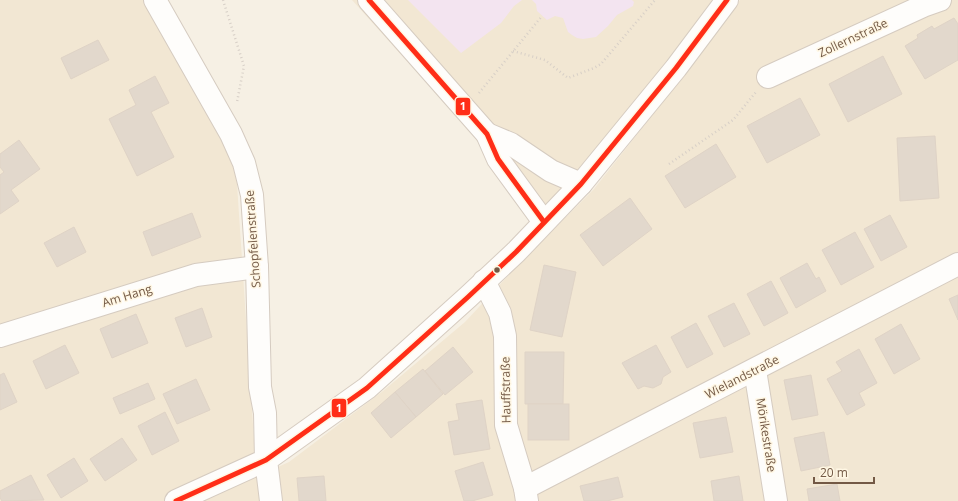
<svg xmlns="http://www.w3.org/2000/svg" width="958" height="501" font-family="'Open Sans',sans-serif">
<rect width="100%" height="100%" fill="#f6f0e4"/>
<g fill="#f2e7d3">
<path d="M0,0H151L236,169L254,440L260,475L289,462L383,391L465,322L519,264L594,189L680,80L740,0H958V501H0Z"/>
<path d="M352,0H714L668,63L545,215Z"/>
</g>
<g fill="#f3e4f0">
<path d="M408,0H522L514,6L501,23L461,53Z"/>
<path d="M532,0H632L634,2L633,6L617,15L608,26L596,37L583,39L577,38L572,35L568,32L563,18L555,16L547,20L537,11L536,4Z"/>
</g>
<g fill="#e2d8cc" stroke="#dfd3c6">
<path d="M954,18L958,24V60L925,79L905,46L918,38L917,35L932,26L934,29Z"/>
<path d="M98,40L109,60L71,79L61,58Z"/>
<path d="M883,56L902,94L848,122L829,84Z"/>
<path d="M155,76L169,103L151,112L174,157L137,176L109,119L136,105L129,90Z"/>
<path d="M800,98L820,135L767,163L747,126Z"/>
<path d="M935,136L939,198L900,201L897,138Z"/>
<path d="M19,140L40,169L11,190L19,201L0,214V175L4,172L0,167V154Z"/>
<path d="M716,144L736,177L685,208L665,176Z"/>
<path d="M630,198L652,229L603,266L580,235Z"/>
<path d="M192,213L201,237L152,256L143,232Z"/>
<path d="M890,215L907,247L881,261L864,229Z"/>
<path d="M74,227L86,252L57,267L44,243Z"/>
<path d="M855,232L874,267L841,285L822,250Z"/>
<path d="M807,263L816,279L819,277L826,291L796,308L780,278Z"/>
<path d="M544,265L576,272L562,337L530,330Z"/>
<path d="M771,281L788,313L764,326L747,294Z"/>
<path d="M958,295V320L949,299Z"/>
<path d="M734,303L750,334L724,347L708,316Z"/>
<path d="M202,308L212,337L186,347L175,318Z"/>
<path d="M136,314L148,343L112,358L100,329Z"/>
<path d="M696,323L713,354L687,368L671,337Z"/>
<path d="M901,324L920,359L894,374L875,339Z"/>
<path d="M65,345L79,373L46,389L33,361Z"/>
<path d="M656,345L671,372L663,377L661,384L653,388L644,386L638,389L622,363Z"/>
<path d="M453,347L473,372L445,395L425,371Z"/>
<path d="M859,349L877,383L859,393L865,405L847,415L827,379L842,371L836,362Z"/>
<path d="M525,352H564L563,404H525Z"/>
<path d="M423,369L443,394L416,417L395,392Z"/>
<path d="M4,373L17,402L0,410V375Z"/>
<path d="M811,375L818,415L792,420L784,380Z"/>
<path d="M196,379L210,410L177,424L163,394Z"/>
<path d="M148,383L155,399L120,414L113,398Z"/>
<path d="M395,392L416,417L391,438L371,413Z"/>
<path d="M482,400L490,449L454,455L448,422L459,420L456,404Z"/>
<rect x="528" y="404" width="41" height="36"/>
<path d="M165,412L179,441L152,455L138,426Z"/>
<path d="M726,417L733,452L700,458L693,423Z"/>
<path d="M824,432L830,465L801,471L794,438Z"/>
<path d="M122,438L137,460L105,481L90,459Z"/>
<path d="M74,458L88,481L61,498L47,475Z"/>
<path d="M483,462L493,495L472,501H464L455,471Z"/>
<path d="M31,475L44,500L2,501L0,498V491Z"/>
<path d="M324,476L326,501H299L297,478Z"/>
<path d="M739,476L743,501H714L711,481Z"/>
<path d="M618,477L623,497L607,501H584L580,486Z"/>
<path d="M837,484L840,501H809L807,489Z"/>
</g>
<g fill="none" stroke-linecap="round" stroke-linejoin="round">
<g stroke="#d5cbc0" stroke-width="24">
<g id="street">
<path d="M155,0L231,134L244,163L252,195L257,267L260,387L265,413L266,460L176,501"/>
<path d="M369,0L487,134L498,159L544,222"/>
<path d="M768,77L923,6L940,0"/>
<path d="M487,134L511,144L551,171L581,184"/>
<path d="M484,281L500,313L505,336L506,425L525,488L527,501"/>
<path d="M0,336L196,275L257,267"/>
<path d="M755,370L776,501"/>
<path d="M525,488L958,264"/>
</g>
</g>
<g stroke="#d6ccc1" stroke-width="24">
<path id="secondary" d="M271,501L266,460L367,388L468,297L516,252L581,184L676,68L727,0"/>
</g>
<g stroke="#d7cfc7" stroke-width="2.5" stroke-dasharray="1 3" stroke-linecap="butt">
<path d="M223,0L244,66L237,102"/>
<path d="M513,51L545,60L568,78L594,68L601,64L655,0"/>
<path d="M479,93L542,16"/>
<path d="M669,164L733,120L756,92"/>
</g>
<use href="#street" stroke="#fefdfb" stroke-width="22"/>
<use href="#secondary" stroke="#fefdfb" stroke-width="22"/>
<g stroke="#fff7e4" stroke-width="8">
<g id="bus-1">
<path d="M369,0L487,134L498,159L544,222"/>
<path d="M176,501L266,460L367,388L468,297L516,252L581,184L676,68L727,0"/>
</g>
</g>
<use href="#bus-1" stroke="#ff2e17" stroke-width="5"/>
</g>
<circle fill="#735945" stroke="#fff7e4" stroke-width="1.5" cx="497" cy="270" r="3.5"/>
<g text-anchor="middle" stroke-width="3" stroke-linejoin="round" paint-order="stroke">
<g font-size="12" fill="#735945" stroke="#fff7e4">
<text transform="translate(853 38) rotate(-25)" y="4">Zollernstraße</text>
<text transform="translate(253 239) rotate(-94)" y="4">Schopfelenstraße</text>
<text transform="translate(127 296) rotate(-17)" y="4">Am Hang</text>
<text transform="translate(742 377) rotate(-27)" y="4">Wielandstraße</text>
<text transform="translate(506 390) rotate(-91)" y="4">Hauffstraße</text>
<text transform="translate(766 435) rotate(81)" y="4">Mörikestraße</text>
</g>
</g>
<g stroke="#fff7e4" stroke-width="1.5">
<rect x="455" y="97" width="16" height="19" rx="4" fill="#ff2e17"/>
<rect x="331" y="398" width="16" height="20" rx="4" fill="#ff2e17"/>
</g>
<g font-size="11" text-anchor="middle" font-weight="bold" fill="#fff">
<text x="463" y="110">1</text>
<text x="339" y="412">1</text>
</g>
<path d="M814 477v6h60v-6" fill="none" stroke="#735945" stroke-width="2"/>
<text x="820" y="477" font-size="12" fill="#735945" stroke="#fff7e4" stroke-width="3" paint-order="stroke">20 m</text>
</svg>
